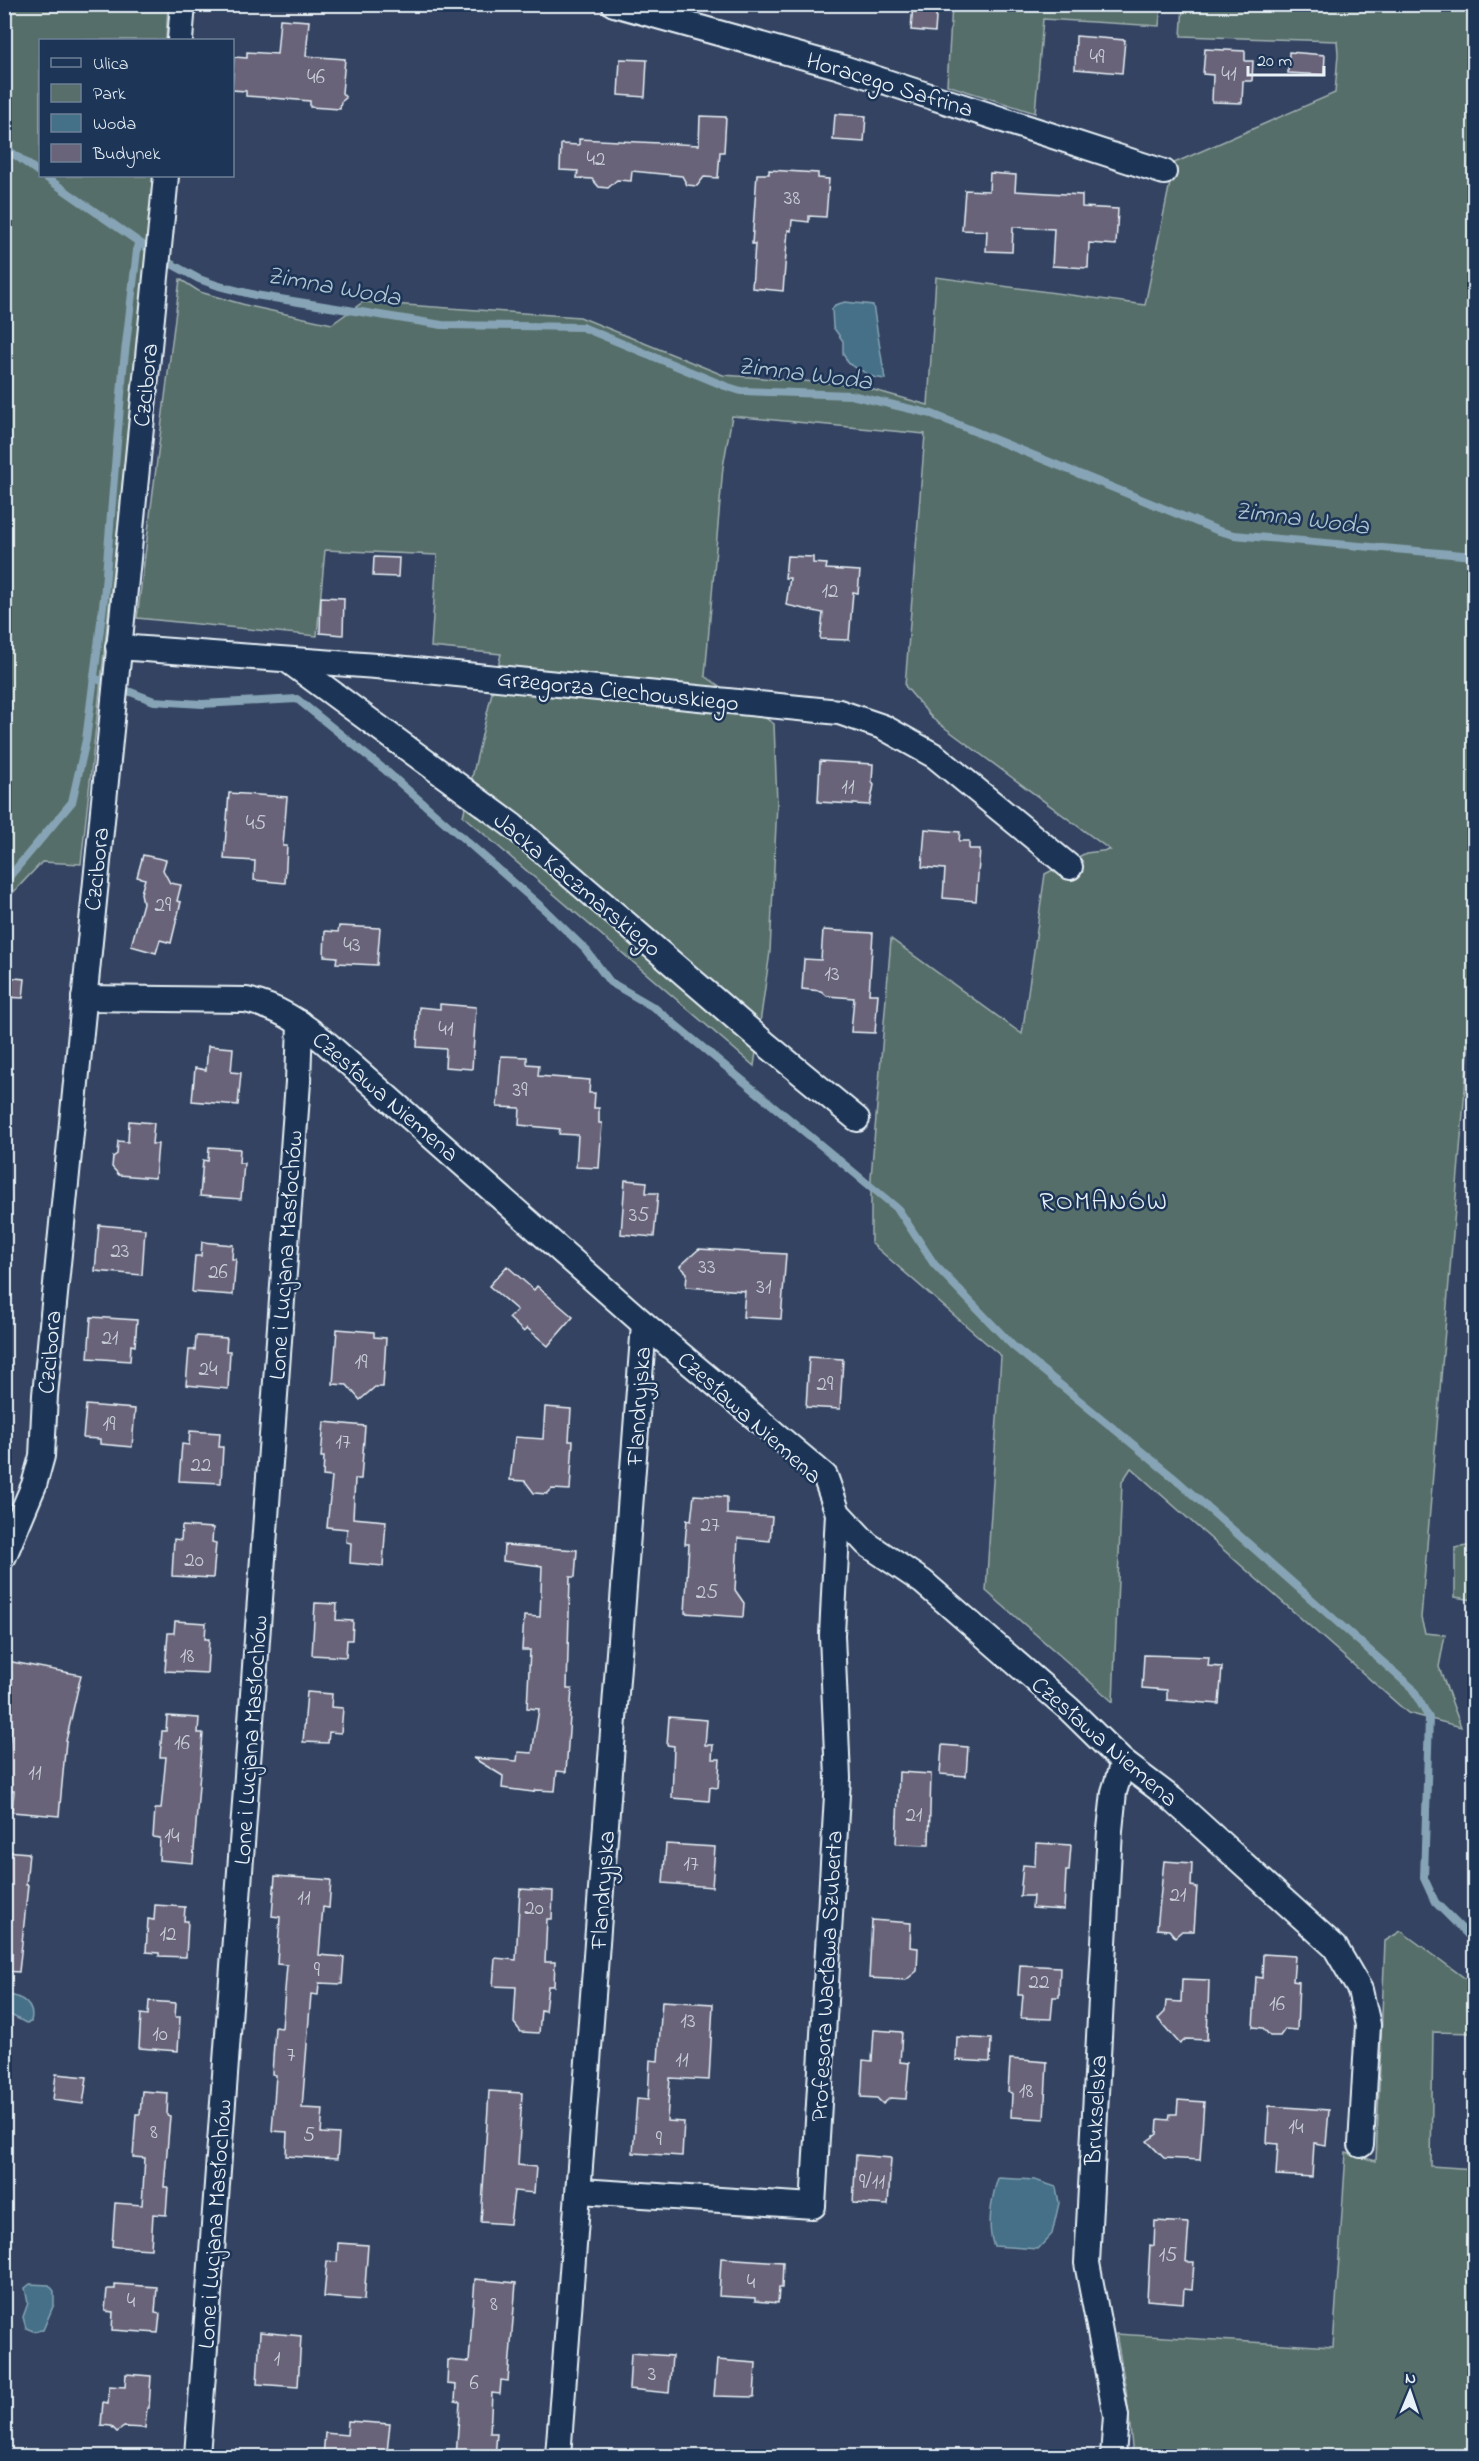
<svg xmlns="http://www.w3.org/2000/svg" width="1479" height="2461" font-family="'Indie Flower',sans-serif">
<rect width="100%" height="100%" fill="#344361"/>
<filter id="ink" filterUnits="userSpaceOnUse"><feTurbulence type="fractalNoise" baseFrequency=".0167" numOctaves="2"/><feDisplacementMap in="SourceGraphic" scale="12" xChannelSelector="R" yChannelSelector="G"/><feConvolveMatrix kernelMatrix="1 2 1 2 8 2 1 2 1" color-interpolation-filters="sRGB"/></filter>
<g filter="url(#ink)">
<g fill="#576e6a" stroke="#a0b0b1" stroke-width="1.5">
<path d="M5,5H168L166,40H40V176H156L81,864L42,862L5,901Z"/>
<path d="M952,5V4L1161,5L1159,26L1043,19L1035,113L947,85Z"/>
<path d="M1183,5H1474V981L1421,1618L1425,1633L1445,1635L1439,1667L1461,1727L1408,1713L1131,1468L1122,1482L1113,1702L986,1591L1001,1356L871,1243V1177L891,939L1022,1034L1045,874L1086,853L1110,850L933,719L905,686L925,434L732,416L723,467L705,676L774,724L777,803L770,952L754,1066L463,816L501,654L431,647L437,555L325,550L317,636L137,618L180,279L200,292L249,306L332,324L363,302L580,317L723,375L856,385L928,405L936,277L1145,305L1174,163L1335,93L1338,54L1337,41L1181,36Z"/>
<path d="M1474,1545V1600L1455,1597V1548Z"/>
<path d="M1401,1931L1474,1985V2033L1433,2032L1431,2166L1474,2169V2456H1133L1126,2390L1116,2334L1333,2347L1346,2153L1376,2161L1385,1941Z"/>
</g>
<g fill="#447088" stroke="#86a4b5" stroke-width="1.5">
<path d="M845,302L873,305L885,379L873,377L849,364L843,354V341L833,327L832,309L835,305Z"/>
<path d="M5,1994C20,1996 36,2004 31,2022L26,2023L5,2012Z"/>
<path d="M998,2178L1035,2180L1056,2187L1059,2203L1052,2234L1038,2249L994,2246C986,2228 992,2196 998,2178Z"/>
<path d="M30,2284L49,2285L54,2291V2304L43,2330L33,2331L26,2328L23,2317L28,2303L25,2288Z"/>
</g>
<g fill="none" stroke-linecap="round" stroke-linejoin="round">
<g stroke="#86a4b5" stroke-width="8">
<path d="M4,147L40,173"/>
<path d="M44,176L166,261L199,279L219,286L255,295L442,325L582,327L725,386L741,391L851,395L932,414L1219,531L1234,535L1474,556"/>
<path d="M94,678L154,701L202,704L297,699L385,770L545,910L586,950L610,982L655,1008L898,1209L934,1264L1013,1346L1174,1478L1412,1688L1429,1718L1424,1878L1435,1902L1474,1941"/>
<path d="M4,883L72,802L86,740L104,598L123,370L138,242"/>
</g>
</g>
<g fill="#696479" stroke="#e8f1f8" stroke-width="1.5">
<path d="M913,4H937L935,32L911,30Z"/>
<path d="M280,19L309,21L306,56L345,59L342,93L346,98L341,102L340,109L310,107V101L246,96V91L232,90L234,57L247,58V52L277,54Z"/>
<path d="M1076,36L1125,40L1122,73L1075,69Z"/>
<path d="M1205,49L1245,51V61H1253L1252,81H1243L1242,103L1212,102L1213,75L1203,74Z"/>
<path d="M1289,52L1325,55L1324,75L1288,73Z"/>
<path d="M620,59L647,60L645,97L618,95Z"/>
<path d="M835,114L866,116L864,142L833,140Z"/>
<path d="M700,116L726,117L724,152H720L718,178L704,177L697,186L687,185L682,176L632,171L631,181L617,180L608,188L599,187L592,179L577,178L578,171L560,170L561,144L579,145V139L699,145Z"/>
<path d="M769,170L818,173V178L829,179L826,217L809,216V222L792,220L791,231L788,230L783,291L752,288L755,244H752L757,174H769Z"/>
<path d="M990,173L1016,175L1015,191L1082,195V207L1118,209L1116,245L1089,243L1088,268L1052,266L1054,229L1013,227L1012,252L986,251L987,231L962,230L965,190L989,191Z"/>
<path d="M787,556L813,557V563L827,564L826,569L860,571L858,593L853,592L849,640L820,639L823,613L786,605L790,578H785Z"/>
<path d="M374,557L399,558L398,577L373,576Z"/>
<path d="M321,597L344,598L343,635L320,633Z"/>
<path d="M820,761L873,764L872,782L874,785L870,805L818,802Z"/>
<path d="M229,793L287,797L283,846H287L285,883L254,880L255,861L224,859Z"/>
<path d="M925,829L960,832L959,841H969V849H980L976,901L943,898L945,869L922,867Z"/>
<path d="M143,855L166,860L163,870L170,883L181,885L177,901L181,902L171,943L160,940L156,953L131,946L143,903L141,893L145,879L137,877Z"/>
<path d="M339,926L380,928L377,965L336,963L337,957L324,956L325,931L338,932Z"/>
<path d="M823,930L873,933L869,994H878L875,1033L851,1032L854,998L827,996L821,991L802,989L804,959L821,960Z"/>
<path d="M4,977L25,979L23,998L4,997Z"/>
<path d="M440,1004L476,1007L472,1069L445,1067L446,1049L417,1047L419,1007L440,1009Z"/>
<path d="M208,1046L233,1048L231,1072L241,1073L238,1105L192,1101L195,1068L206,1070Z"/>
<path d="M501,1056L527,1057V1064L539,1065L538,1076L590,1080L589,1093H595L594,1108H599V1123H602L599,1168L576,1167L578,1135L559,1134L560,1129L519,1125L520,1108L497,1107Z"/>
<path d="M129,1121L154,1123L152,1144H158L155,1178L119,1175L112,1167L113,1157L117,1154L118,1141L128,1142Z"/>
<path d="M209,1147L240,1149L239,1163H244L241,1199L200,1196L203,1160L208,1161Z"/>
<path d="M625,1180L647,1182L646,1193H658L654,1237L621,1234Z"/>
<path d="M99,1225L145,1229L142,1275L95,1271Z"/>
<path d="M202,1242L233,1245L232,1259H236L233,1295L192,1292L195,1256H201Z"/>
<path d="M699,1249L786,1254L781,1319L743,1317L745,1291L686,1287L687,1273L680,1266Z"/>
<path d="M507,1266L534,1290L537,1286L573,1317L548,1346L527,1328L524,1332L509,1318L517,1310L489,1286Z"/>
<path d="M91,1317L137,1320L135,1346L131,1345L130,1361L88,1358Z"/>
<path d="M337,1329L374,1332V1337L386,1338L383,1387H375L360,1400L347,1385L333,1384Z"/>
<path d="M196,1336L227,1338L226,1351H230L228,1389L186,1385L189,1350H195Z"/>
<path d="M809,1357L843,1359L840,1409L806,1407Z"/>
<path d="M86,1405L135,1409L132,1447L100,1444V1439L83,1438Z"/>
<path d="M545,1407L571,1409L569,1441H573L570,1490L552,1489L547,1494L534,1493L525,1481L510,1480L515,1437L543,1439Z"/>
<path d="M324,1422L365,1426L361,1479H355L353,1518L386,1521L383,1566L350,1563L351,1543L346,1542L347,1529L327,1527L332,1477L323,1476L324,1457H321Z"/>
<path d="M190,1431L220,1433L219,1447H223L221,1483L179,1481L182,1444L189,1445Z"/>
<path d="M694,1495L727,1497V1514L772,1517L770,1541L738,1538L735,1590L744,1603L743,1617L685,1613L689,1544H685L687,1520L691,1521Z"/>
<path d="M182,1526L213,1528L212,1542L216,1543L213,1578L172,1576L174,1539L181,1540Z"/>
<path d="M504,1545L577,1550L575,1577H570L567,1689H572L566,1772L557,1771L555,1791L536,1790L533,1792L502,1788L503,1776L473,1758L517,1761L518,1752L532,1753L539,1709L527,1708L530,1650H522L524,1616L540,1617L542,1566L503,1561Z"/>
<path d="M315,1603L337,1604L336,1620L353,1621L352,1640H347L346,1657L312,1655Z"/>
<path d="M175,1621L206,1623L205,1639H209L207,1673L165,1671L168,1633H174Z"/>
<path d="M1144,1655L1209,1657L1208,1666L1222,1667L1219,1704L1167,1700V1690L1142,1688Z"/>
<path d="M7,1661L81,1675L66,1741L59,1816L12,1812L14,1791L4,1790L11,1727L4,1726V1674Z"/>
<path d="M307,1692L332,1694L331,1707L343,1708L341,1733L329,1732L328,1743L303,1742Z"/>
<path d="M167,1716L199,1718L198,1733H203L193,1863L159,1860L160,1838L153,1837L155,1809H161L166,1757H160L162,1731H166Z"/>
<path d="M669,1717L707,1720L705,1745H713L712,1759H720L718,1788L710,1787L709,1801L672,1798L674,1746L667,1745Z"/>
<path d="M942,1745L968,1747L966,1776L940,1774Z"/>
<path d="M899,1772L931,1774L929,1845L896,1844Z"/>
<path d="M1036,1843L1071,1845L1069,1871H1066L1064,1910L1032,1908L1033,1896H1020L1023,1865L1035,1866Z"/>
<path d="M666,1844L715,1847L712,1887L663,1883Z"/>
<path d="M4,1851L29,1853L26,1885H28L19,1972L4,1971Z"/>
<path d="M1164,1861L1192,1863L1191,1886L1197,1887L1194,1931H1182L1175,1937L1169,1930L1157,1929Z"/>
<path d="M275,1876L331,1880L329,1908L323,1907L319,1955L344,1957L342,1984L319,1983L318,1995L311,1994L302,2108L323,2109L321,2133L339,2134L337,2159L286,2156L287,2132L272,2131L276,2075L272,2074L275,2027L282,2028L287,1965L277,1964L280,1917L272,1916Z"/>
<path d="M520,1889L553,1891L552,1919H547L545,1962H555L554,1986H548L545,2011L541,2010L539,2033L521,2032L514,2023L516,1987L493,1986L495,1958L516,1960Z"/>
<path d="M155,1905L185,1907L184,1921H188L186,1957L159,1956V1953L146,1952L148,1919L154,1920Z"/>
<path d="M872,1920L911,1923L910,1947L918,1948L917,1971L906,1980L869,1978Z"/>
<path d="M1263,1954L1295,1956L1293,1981L1299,1982L1297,2030L1285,2029L1280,2036H1270L1263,2028L1253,2027L1256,1977L1262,1978Z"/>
<path d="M1020,1965L1060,1967L1059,1997H1053L1051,2019L1021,2018L1023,1995H1018Z"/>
<path d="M1182,1979L1209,1980L1207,2040L1186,2039L1180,2044L1158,2019L1165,2012L1166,2001L1181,2002Z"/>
<path d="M149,2001L176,2003L175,2017H180L178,2051L139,2048L141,2014L148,2015Z"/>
<path d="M662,2001L713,2004L709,2080L670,2078L667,2121L684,2122L682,2156L633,2153L637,2099L648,2100L650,2060L658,2061Z"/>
<path d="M874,2030L902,2032L900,2062L909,2063L906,2099L890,2098L883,2104L877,2098L861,2097L863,2060L872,2061Z"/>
<path d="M957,2037L991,2039L990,2062L956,2060Z"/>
<path d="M1010,2059L1047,2062L1044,2119L1011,2117L1012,2093L1008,2092Z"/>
<path d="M56,2074L87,2077L83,2104L53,2100Z"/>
<path d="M142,2091L168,2093L167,2115L170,2116L164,2187H168L166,2215L153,2214L151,2249L118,2247L112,2246L115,2203L142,2205L145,2158L133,2157L136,2114H140Z"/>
<path d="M489,2091L522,2093L518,2165L536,2167L534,2193L514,2191L510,2224L481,2222Z"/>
<path d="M1178,2100L1204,2102L1200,2160L1164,2158L1147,2141L1157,2134L1158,2119L1169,2120L1170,2114H1177Z"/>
<path d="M1269,2106L1329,2110L1326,2145L1314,2143L1312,2177L1276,2175L1278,2144L1267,2143Z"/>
<path d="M856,2155L891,2158L888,2205L853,2203Z"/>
<path d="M1155,2221L1189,2223L1186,2262H1194L1192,2290L1184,2289L1183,2303L1147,2300L1150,2245L1154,2246Z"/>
<path d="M338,2243L368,2245L364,2300L324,2297L327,2261L337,2262Z"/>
<path d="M721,2258L783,2262L782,2288H779L778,2303L755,2301V2298L719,2296Z"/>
<path d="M475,2279L516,2283L508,2381L501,2380L500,2394L492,2393L490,2433H497L495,2457H456L460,2402L455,2401L456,2385L447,2384L448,2360L469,2362Z"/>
<path d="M115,2284L157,2287L155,2313L160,2314L158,2333L112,2330L113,2312L105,2311L107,2289H115Z"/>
<path d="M260,2332L301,2336L298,2387L257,2384Z"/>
<path d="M631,2353L672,2356L669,2393L629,2389Z"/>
<path d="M717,2360L756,2363L754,2397L714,2396Z"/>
<path d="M126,2374L151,2376L149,2408H147L145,2428L124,2427L117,2432L111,2426L101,2425L103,2402L108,2403L109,2386L125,2387Z"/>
<path d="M348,2421L390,2424L387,2452L347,2449L346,2457H323L325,2433L347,2435Z"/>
</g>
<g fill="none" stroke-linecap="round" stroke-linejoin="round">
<g stroke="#e8f1f8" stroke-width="28">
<g id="minor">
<path d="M614,4L837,66L1164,172"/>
<path d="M180,40L183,4"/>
<path d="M118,647L376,666L839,712L883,727L935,756L1070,867"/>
<path d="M290,662L513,826L767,1045L857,1119"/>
<path d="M84,998L246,1000C280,1008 298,1021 325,1042L644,1324L825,1476L838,1513L867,1544L923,1582L1069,1709L1123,1762L1172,1799L1335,1947L1360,1990L1368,2025L1361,2145"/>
<path d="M4,1556L34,1485L42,1456L45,1395L166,176"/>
<path d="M580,2191L813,2206L838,1778L832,1635L838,1513"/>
<path d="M197,2456L298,1082L300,1023"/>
<path d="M558,2456L644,1324"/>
<path d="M1113,2456L1116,2416L1087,2263L1110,1830L1114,1792L1123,1762"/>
</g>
</g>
<use href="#minor" stroke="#1d3557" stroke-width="24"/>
</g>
</g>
<g text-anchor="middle" stroke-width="5" stroke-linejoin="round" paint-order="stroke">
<g font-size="21" fill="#c8ced8">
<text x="1097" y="63">49</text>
<text x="1229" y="80">41</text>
<text x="316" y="83">46</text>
<text x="596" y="165">42</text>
<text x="792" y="204">38</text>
<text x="830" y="597">12</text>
<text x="848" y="793">11</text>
<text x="256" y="829">45</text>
<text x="163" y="911">29</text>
<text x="352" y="951">43</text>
<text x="832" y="980">13</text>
<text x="446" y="1035">41</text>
<text x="520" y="1096">39</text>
<text x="639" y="1221">35</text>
<text x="120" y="1257">23</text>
<text x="707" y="1273">33</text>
<text x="218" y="1278">26</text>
<text x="764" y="1293">31</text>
<text x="110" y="1344">21</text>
<text x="361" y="1368">19</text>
<text x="208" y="1375">24</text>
<text x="825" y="1390">29</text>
<text x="109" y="1430">19</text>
<text x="343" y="1448">17</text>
<text x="201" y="1471">22</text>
<text x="710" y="1531">27</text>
<text x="194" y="1566">20</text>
<text x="707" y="1598">25</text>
<text x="187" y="1662">18</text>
<text x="182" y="1749">16</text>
<text x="35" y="1779">11</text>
<text x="914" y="1821">21</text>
<text x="172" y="1842">14</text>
<text x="691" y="1870">17</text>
<text x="1178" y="1901">21</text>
<text x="304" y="1904">11</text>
<text x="534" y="1914">20</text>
<text x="168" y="1940">12</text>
<text x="317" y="1976">9</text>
<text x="1039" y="1988">22</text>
<text x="1277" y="2010">16</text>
<text x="688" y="2027">13</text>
<text x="160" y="2040">10</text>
<text x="291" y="2061">7</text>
<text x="682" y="2066">11</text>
<text x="1026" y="2097">18</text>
<text x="1296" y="2133">14</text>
<text x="154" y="2138">8</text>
<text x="309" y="2141">5</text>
<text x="659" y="2145">9</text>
<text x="872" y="2188">9/11</text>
<text x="1168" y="2261">15</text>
<text x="751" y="2288">4</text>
<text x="131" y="2307">4</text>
<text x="494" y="2310">8</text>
<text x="277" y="2365">1</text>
<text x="652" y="2380">3</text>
<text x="474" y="2389">6</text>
</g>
<g font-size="24" fill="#e8f1f8" stroke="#1d3557">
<text transform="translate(890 84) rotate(17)" y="8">Horacego Safrina</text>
<text transform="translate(145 385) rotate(-84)" y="8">Czcibora</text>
<text transform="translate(618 690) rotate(6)" y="8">Grzegorza Ciechowskiego</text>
<text transform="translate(96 869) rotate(-84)" y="8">Czcibora</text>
<text transform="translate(578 884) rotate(40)" y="8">Jacka Kaczmarskiego</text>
<text transform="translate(386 1096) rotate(41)" y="8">Czesława Niemena</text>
<text transform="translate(285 1255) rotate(-86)" y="8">Lone i Lucjana Masłochów</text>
<text transform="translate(49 1352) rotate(-85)" y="8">Czcibora</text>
<text transform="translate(638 1406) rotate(-86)" y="8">Flandryjska</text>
<text transform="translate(750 1417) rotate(42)" y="8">Czesława Niemena</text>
<text transform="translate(250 1740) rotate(-86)" y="8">Lone i Lucjana Masłochów</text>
<text transform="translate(1105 1741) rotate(41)" y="8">Czesława Niemena</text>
<text transform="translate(602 1890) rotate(-86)" y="8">Flandryjska</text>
<text transform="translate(826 1976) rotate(-87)" y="8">Profesora Wacława Szuberta</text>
<text transform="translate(1095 2110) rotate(-87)" y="8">Brukselska</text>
<text transform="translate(214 2224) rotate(-86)" y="8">Lone i Lucjana Masłochów</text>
</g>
<g font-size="26" font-style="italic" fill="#afc4d1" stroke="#1d3557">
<text transform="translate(334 285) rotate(10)" y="9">Zimna Woda</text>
<text transform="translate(805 372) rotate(7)" y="9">Zimna Woda</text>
<text transform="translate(1302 517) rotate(7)" y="9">Zimna Woda</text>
</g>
<g font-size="26" letter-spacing="1.5" fill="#e8f1f8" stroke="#1d3557">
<text x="1104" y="1209">ROMANÓW</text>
</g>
</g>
<rect width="1479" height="2461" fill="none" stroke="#1d3557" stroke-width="24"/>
<rect x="12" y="12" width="1455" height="2437" fill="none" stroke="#e8f1f8" stroke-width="2" filter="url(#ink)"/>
<rect x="39" y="39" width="195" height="138" fill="#1d3557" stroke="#6e8097" stroke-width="1.5"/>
<rect x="51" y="58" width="30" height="9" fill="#1d3557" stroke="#6e8097" stroke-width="1.5"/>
<text x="93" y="69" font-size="18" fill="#e8f1f8">Ulica</text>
<rect x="51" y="84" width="30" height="18" fill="#576e6a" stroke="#6e8097" stroke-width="1.5"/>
<text x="93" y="99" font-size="18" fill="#e8f1f8">Park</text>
<rect x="51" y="114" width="30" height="18" fill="#447088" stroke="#6e8097" stroke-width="1.5"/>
<text x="93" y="129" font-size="18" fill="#e8f1f8">Woda</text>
<rect x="51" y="144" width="30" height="18" fill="#696479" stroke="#6e8097" stroke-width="1.5"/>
<text x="93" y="159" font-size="18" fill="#e8f1f8">Budynek</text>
<g transform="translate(1410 2392) rotate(2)" stroke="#1d3557" stroke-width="4.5" paint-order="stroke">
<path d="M0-4.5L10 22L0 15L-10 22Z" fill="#e8f1f8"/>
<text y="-9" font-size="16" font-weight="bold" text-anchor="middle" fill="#e8f1f8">N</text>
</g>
<path d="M1248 66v9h76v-9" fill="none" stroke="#e8f1f8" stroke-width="3"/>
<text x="1257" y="66" font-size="18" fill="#e8f1f8" stroke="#1d3557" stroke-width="4.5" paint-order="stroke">20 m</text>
</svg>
